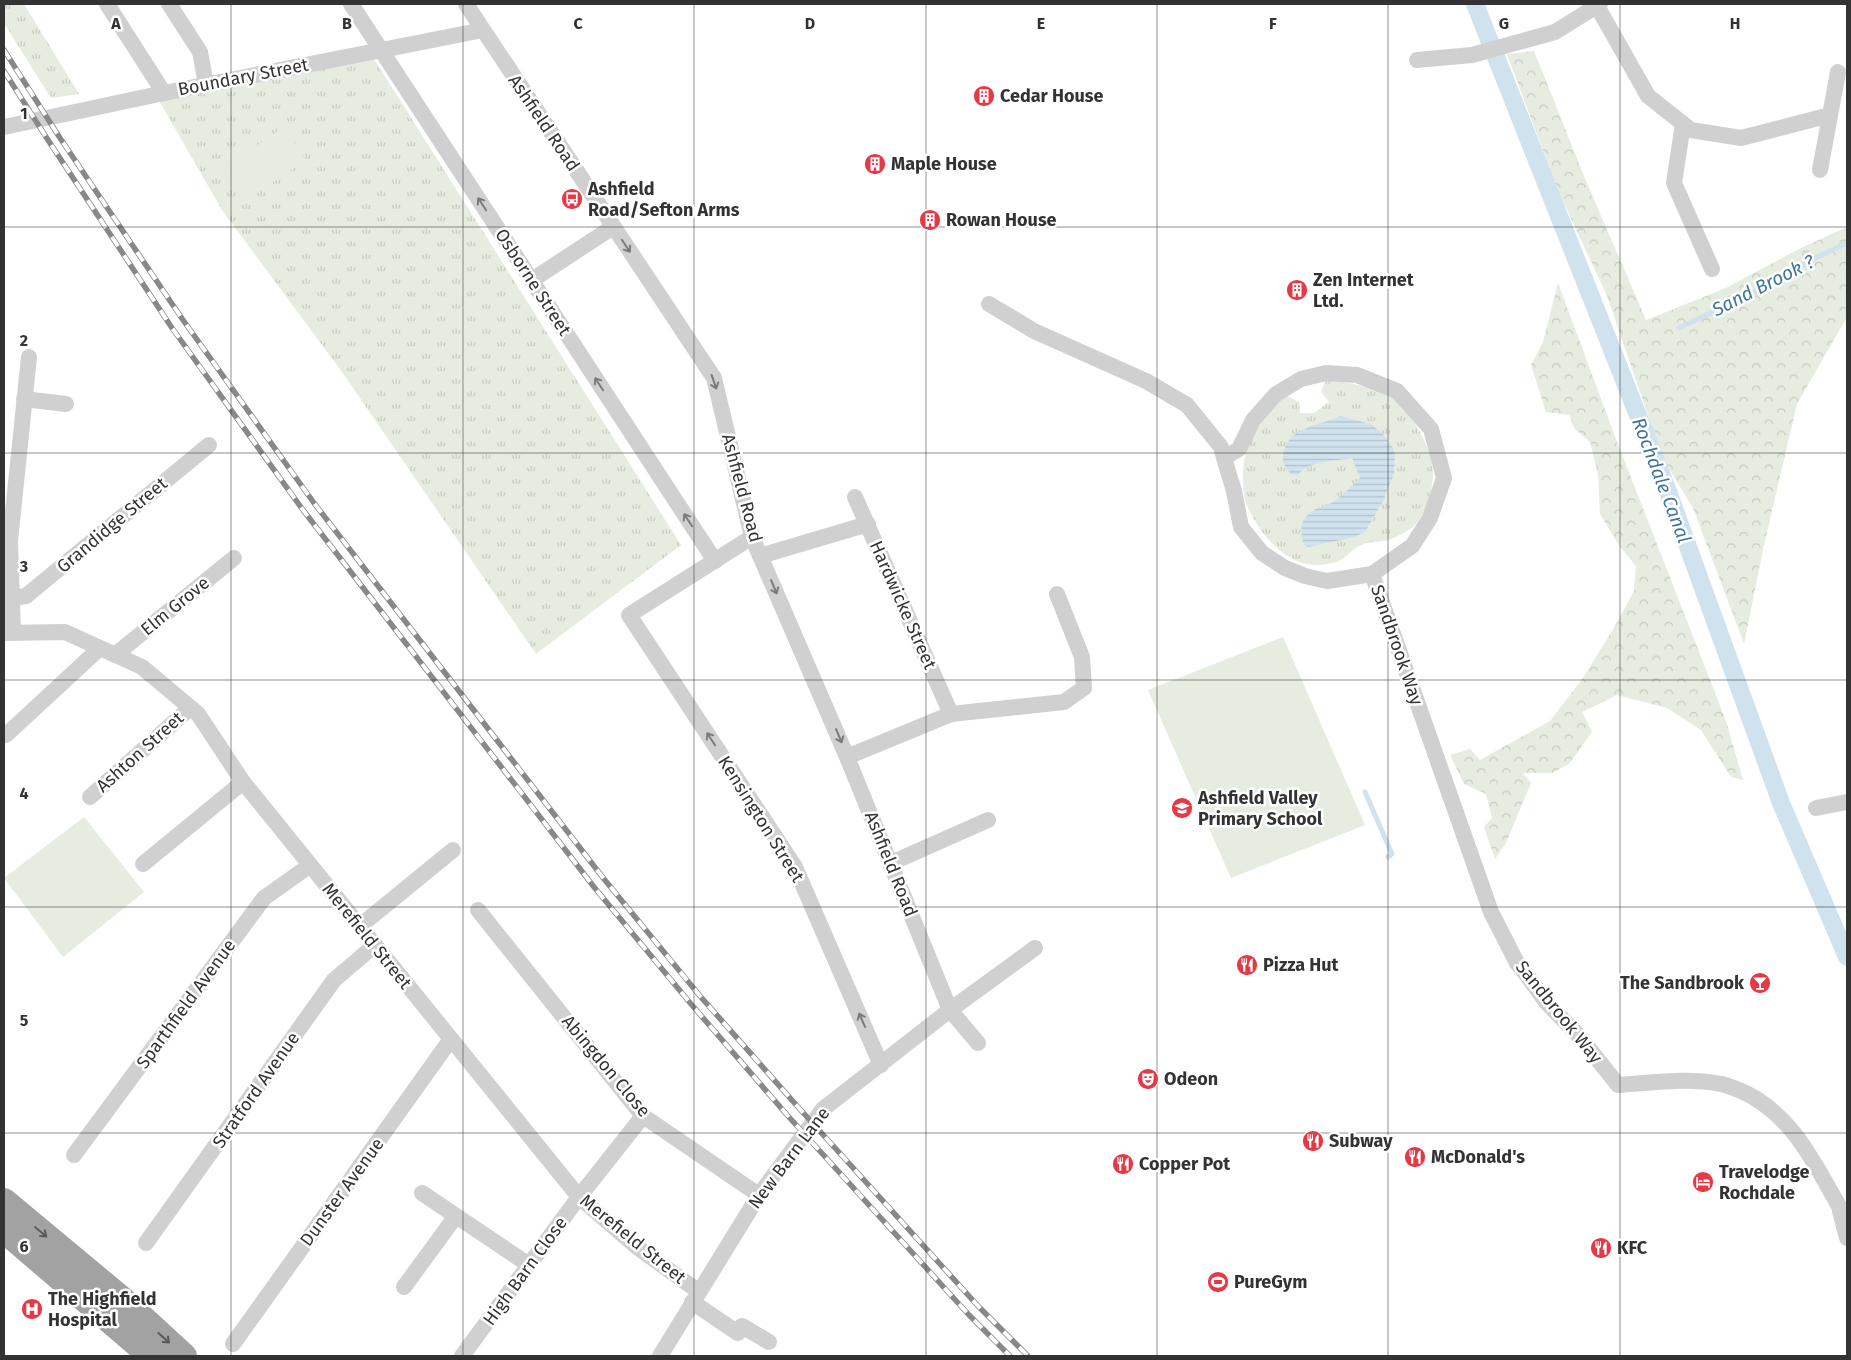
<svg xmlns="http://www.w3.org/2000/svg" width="1851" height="1360" font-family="'Fira Sans',sans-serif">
<defs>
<pattern id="grass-tufts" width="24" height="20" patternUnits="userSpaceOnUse" patternTransform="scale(1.25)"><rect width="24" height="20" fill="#e6ecdf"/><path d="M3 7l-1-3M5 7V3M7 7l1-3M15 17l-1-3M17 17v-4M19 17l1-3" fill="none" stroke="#c6cbc0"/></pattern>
<pattern id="forest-crowns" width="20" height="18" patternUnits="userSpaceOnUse" patternTransform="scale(1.25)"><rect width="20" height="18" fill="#e6ecdf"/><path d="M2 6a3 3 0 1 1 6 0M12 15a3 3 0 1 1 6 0" fill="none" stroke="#c6cbc0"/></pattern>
<pattern id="water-rules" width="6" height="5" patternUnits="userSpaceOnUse" patternTransform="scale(1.25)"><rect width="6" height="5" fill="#cfe2ee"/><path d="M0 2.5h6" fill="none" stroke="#b2c2cd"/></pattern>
</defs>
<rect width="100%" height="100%" fill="#fff"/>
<g fill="url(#grass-tufts)">
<path d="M4,4H24L79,94L51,98L4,23Z"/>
<path d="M372,56L681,545L536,654L342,372L222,210L158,99Z"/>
<path d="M1326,379C1347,383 1374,386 1392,397C1409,407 1434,452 1433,472C1433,490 1427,511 1415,525C1410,530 1395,538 1388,540C1378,543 1371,540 1359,546C1352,549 1348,556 1341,560C1338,562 1331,563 1327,564C1289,572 1259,534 1246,503C1243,496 1244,488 1243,480C1242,441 1260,421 1285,395L1299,402L1300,413H1314L1329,402L1321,392Z"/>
</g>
<g fill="url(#forest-crowns)">
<path d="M1534,51L1586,181L1646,320L1726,288L1797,250L1847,227V317L1797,404L1764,545L1744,644L1693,508L1663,459L1607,296L1557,188L1507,54Z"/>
<path d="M1558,283L1616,439L1726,721L1743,780L1731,777L1701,730L1667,708L1617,695L1582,712L1592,732L1569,764L1552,773H1523L1531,783L1506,843L1495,859L1484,827L1492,818L1486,794L1464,784L1450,755L1470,749L1480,760L1550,721L1583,678L1615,626L1634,591L1636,566L1620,547L1600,514L1598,474L1590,442L1575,429L1569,415L1546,412L1531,365L1543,342Z"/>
</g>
<g fill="#e6ecdf">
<path d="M284,127L306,160L244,202L222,169Z"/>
<path d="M1283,637L1365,825L1231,878L1148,690Z"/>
<path d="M84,817L144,892L63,957L4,878Z"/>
</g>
<path fill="url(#water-rules)" d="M1340,416L1371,424L1382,433L1392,447L1395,454L1394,474L1383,501L1365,532L1354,537L1308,547L1304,545C1299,528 1300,517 1318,508C1323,506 1328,505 1333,502C1342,496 1352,486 1360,478L1352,458C1335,461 1308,461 1298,475H1292C1286,469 1282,463 1283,455C1287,427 1319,426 1340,416Z"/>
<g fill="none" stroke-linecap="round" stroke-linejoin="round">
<g stroke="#cfe2ee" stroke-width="5">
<path d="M1679,328L1774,283L1817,257L1847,243"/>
<path d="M1365,792L1392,854L1388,857"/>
</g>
<path stroke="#cfe2ee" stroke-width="18" d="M1475,4L1666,486L1781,803L1847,957"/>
<g stroke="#d0d0d0" stroke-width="16">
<path d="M107,4L164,93"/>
<path d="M169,4L200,52L206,84"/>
<path d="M351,4L715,561"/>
<path d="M466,4L714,378L752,537L847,757L950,1010L978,1043"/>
<path d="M1597,6L1648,96L1691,130L1741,138L1830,115"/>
<path d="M1417,60L1472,55L1555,32L1600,4"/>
<path d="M1683,124L1674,183L1712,269"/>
<path d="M4,127L164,93L483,30"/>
<path d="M1820,170L1838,72"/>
<path d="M532,280L613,227"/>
<path d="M989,304L1034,331L1146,381L1187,405L1221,447L1224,458L1234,491L1241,527L1262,553L1285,568L1305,576L1327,581L1372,574L1412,546L1430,518L1444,478L1431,429L1397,391L1357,375L1326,373L1301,379L1276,394L1253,420L1239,449L1224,458"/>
<path d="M24,399L66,404"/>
<path d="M855,497L951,714"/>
<path d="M752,537L629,615L795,867L881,1065"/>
<path d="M760,556L868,524"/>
<path d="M1372,574L1491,912L1517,963L1526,974L1547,1003L1579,1036L1618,1085C1651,1083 1688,1077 1721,1084C1727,1085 1733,1088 1739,1090C1795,1113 1818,1172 1847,1220"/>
<path d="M12,598L26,596L209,445"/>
<path d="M13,632L10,541L29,357"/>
<path d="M4,633L65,632L142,667L198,714L243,782L579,1197L637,1247L698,1291"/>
<path d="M115,655L234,558"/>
<path d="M6,735L100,648"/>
<path d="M847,757L951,714L1064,702L1084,688L1082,657L1057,594"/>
<path d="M90,797L190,708"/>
<path d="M1816,808L1847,802"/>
<path d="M891,863L988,820"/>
<path d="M143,864L243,782"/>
<path d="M478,910L643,1116L759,1195"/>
<path d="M360,926L453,850"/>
<path d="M74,1155L264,898L309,866"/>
<path d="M422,1193L529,1265"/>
<path d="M1840,1211L1847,1238"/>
<path d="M146,1243L334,980L375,945"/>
<path d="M404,1287L456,1216"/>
<path d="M692,1302L738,1333L742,1326L769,1342"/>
<path d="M233,1344L451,1039"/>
<path d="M462,1356L579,1197L643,1116"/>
<path d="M660,1356L759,1195L823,1109L950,1010L1035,948"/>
</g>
<g stroke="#a2a2a2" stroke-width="26">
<path d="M4,1201L123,1300L184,1356"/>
<path d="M4,1230L151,1356"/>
</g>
<g stroke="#888" stroke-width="5.5">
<g id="rail">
<path d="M4,50L60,138L183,320L314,503L604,879L700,996L798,1107L978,1306L1028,1356"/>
<path d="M4,71L48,140L172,328L303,510L594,887L691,1004L788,1116L969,1315L1010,1356"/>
</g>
</g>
<use href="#rail" stroke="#fff" stroke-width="4" stroke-dasharray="11" stroke-linecap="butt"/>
</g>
<defs><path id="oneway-shaft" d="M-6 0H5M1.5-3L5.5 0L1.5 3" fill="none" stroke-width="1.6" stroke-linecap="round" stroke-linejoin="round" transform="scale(1.25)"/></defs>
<g stroke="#7a7a7a">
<use href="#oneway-shaft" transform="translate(482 204) rotate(-123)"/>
<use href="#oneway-shaft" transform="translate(626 246) rotate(56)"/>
<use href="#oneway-shaft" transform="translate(714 382) rotate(71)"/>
<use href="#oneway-shaft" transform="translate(599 384) rotate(-123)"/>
<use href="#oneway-shaft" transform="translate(688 520) rotate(-123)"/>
<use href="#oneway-shaft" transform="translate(774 587) rotate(67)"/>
<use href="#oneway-shaft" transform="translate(839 736) rotate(67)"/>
<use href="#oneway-shaft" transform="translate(711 739) rotate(-123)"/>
<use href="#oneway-shaft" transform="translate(862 1020) rotate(-114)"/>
</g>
<g stroke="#5a5a5a">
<use href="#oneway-shaft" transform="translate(41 1232) rotate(40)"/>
<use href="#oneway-shaft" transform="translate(164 1338) rotate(42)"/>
</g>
<path fill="none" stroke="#333" stroke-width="1" stroke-opacity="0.55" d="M231,4V1356M463,4V1356M694,4V1356M926,4V1356M1157,4V1356M1388,4V1356M1620,4V1356M4,227H1847M4,453H1847M4,680H1847M4,907H1847M4,1133H1847"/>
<defs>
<g id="building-disc" transform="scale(1.125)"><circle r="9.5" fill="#e63946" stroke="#fff"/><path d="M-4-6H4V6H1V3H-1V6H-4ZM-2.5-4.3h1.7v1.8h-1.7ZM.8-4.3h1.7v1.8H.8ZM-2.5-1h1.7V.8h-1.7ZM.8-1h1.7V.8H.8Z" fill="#fff"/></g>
<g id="bus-disc" transform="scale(1.125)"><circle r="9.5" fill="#e63946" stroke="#fff"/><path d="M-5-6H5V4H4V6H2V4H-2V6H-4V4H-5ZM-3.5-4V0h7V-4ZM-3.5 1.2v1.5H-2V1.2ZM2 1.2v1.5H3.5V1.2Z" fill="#fff"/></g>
<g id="school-disc" transform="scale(1.125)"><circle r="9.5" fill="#e63946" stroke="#fff"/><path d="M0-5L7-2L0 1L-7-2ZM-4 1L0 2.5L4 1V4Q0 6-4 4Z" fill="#fff"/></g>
<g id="restaurant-disc" transform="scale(1.125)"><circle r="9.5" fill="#e63946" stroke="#fff"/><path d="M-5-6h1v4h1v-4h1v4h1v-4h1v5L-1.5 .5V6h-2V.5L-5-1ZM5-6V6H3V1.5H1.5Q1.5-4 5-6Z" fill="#fff"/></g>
<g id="bar-disc" transform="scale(1.125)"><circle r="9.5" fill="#e63946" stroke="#fff"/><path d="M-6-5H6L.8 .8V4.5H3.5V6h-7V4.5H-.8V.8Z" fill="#fff"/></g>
<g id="theatre-disc" transform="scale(1.125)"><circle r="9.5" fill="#e63946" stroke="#fff"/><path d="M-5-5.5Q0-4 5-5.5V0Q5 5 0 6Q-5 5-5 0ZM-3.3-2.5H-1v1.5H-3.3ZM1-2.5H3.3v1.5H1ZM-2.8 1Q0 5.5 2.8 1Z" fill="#fff"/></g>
<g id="hotel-disc" transform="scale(1.125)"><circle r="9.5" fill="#e63946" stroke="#fff"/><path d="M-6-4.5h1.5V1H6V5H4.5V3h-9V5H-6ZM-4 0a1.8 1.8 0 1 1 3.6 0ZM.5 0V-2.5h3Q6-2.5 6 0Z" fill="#fff"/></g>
<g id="stadium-disc" transform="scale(1.125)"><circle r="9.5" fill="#e63946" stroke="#fff"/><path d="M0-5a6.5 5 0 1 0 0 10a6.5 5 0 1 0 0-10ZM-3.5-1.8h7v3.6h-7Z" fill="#fff"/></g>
<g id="hospital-disc" transform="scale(1.125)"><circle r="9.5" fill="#e63946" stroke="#fff"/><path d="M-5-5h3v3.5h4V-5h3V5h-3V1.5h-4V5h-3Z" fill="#fff"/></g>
</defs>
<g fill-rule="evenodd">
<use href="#building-disc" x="984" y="96"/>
<use href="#building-disc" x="875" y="164"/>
<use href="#bus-disc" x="572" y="199"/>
<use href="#building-disc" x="930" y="220"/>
<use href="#building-disc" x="1297" y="290"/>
<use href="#school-disc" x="1182" y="808"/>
<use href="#restaurant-disc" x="1247" y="965"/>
<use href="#bar-disc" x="1760" y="983"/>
<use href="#theatre-disc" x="1148" y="1079"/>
<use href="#restaurant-disc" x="1313" y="1141"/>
<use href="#restaurant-disc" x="1415" y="1157"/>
<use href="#restaurant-disc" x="1123" y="1164"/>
<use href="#hotel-disc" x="1703" y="1182"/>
<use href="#restaurant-disc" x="1601" y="1248"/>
<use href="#stadium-disc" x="1218" y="1282"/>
<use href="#hospital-disc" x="32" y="1309"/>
</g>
<g text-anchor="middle" stroke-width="5" stroke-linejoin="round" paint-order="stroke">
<g font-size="18" fill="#333" stroke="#fff">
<text transform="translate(243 77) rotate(-11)" y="6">Boundary Street</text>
<text transform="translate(544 123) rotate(56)" y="6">Ashfield Road</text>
<text transform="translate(533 282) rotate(57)" y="6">Osborne Street</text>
<text transform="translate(742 488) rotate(75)" y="6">Ashfield Road</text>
<text transform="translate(112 525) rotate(-40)" y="6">Grandidge Street</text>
<text transform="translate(903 605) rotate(66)" y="6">Hardwicke Street</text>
<text transform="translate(175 606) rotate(-39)" y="6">Elm Grove</text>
<text transform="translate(1397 645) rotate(71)" y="6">Sandbrook Way</text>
<text transform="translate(140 752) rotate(-42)" y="6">Ashton Street</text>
<text transform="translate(761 819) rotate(58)" y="6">Kensington Street</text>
<text transform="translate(891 864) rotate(68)" y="6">Ashfield Road</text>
<text transform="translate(367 936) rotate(51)" y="6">Merefield Street</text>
<text transform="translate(186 1004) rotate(-54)" y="6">Sparthfield Avenue</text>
<text transform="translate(1559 1012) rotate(51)" y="6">Sandbrook Way</text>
<text transform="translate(606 1066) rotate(50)" y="6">Abingdon Close</text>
<text transform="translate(256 1090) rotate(-55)" y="6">Stratford Avenue</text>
<text transform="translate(789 1158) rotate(-53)" y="6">New Barn Lane</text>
<text transform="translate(342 1192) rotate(-54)" y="6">Dunster Avenue</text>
<text transform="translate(633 1239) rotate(39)" y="6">Merefield Street</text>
<text transform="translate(525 1271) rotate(-54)" y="6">High Barn Close</text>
</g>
<g font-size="18" font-weight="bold" fill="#333" stroke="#fff" text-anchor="start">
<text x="1000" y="102">Cedar House</text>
<text x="891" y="170">Maple House</text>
<text x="588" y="195">Ashfield<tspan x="588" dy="21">Road/Sefton Arms</tspan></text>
<text x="946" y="226">Rowan House</text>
<text x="1313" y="286">Zen Internet<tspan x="1313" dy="21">Ltd.</tspan></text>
<text x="1198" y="804">Ashfield Valley<tspan x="1198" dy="21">Primary School</tspan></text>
<text x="1263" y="971">Pizza Hut</text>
<text x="1744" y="989" text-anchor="end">The Sandbrook</text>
<text x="1164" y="1085">Odeon</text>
<text x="1329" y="1147">Subway</text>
<text x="1431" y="1163">McDonald's</text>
<text x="1139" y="1170">Copper Pot</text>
<text x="1719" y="1178">Travelodge<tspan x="1719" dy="21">Rochdale</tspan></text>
<text x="1617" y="1254">KFC</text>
<text x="1234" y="1288">PureGym</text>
<text x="48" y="1305">The Highfield<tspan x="48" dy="21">Hospital</tspan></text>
</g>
<g font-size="19" font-style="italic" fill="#3f7597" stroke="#fff">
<text transform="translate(1763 285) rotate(-27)" y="7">Sand Brook ?</text>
<text transform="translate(1662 480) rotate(69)" y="7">Rochdale Canal</text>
</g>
</g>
<g font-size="16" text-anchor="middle" font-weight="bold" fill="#333" stroke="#fff" stroke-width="5" stroke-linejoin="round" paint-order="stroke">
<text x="116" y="29">A</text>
<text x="347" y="29">B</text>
<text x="578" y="29">C</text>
<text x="810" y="29">D</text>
<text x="1041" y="29">E</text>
<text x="1273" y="29">F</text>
<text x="1504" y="29">G</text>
<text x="1735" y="29">H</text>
<text x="24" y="119">1</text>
<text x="24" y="346">2</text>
<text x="24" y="572">3</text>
<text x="24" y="799">4</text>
<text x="24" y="1026">5</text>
<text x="24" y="1252">6</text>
</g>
<rect width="1851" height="1360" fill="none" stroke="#333333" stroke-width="10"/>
</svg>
